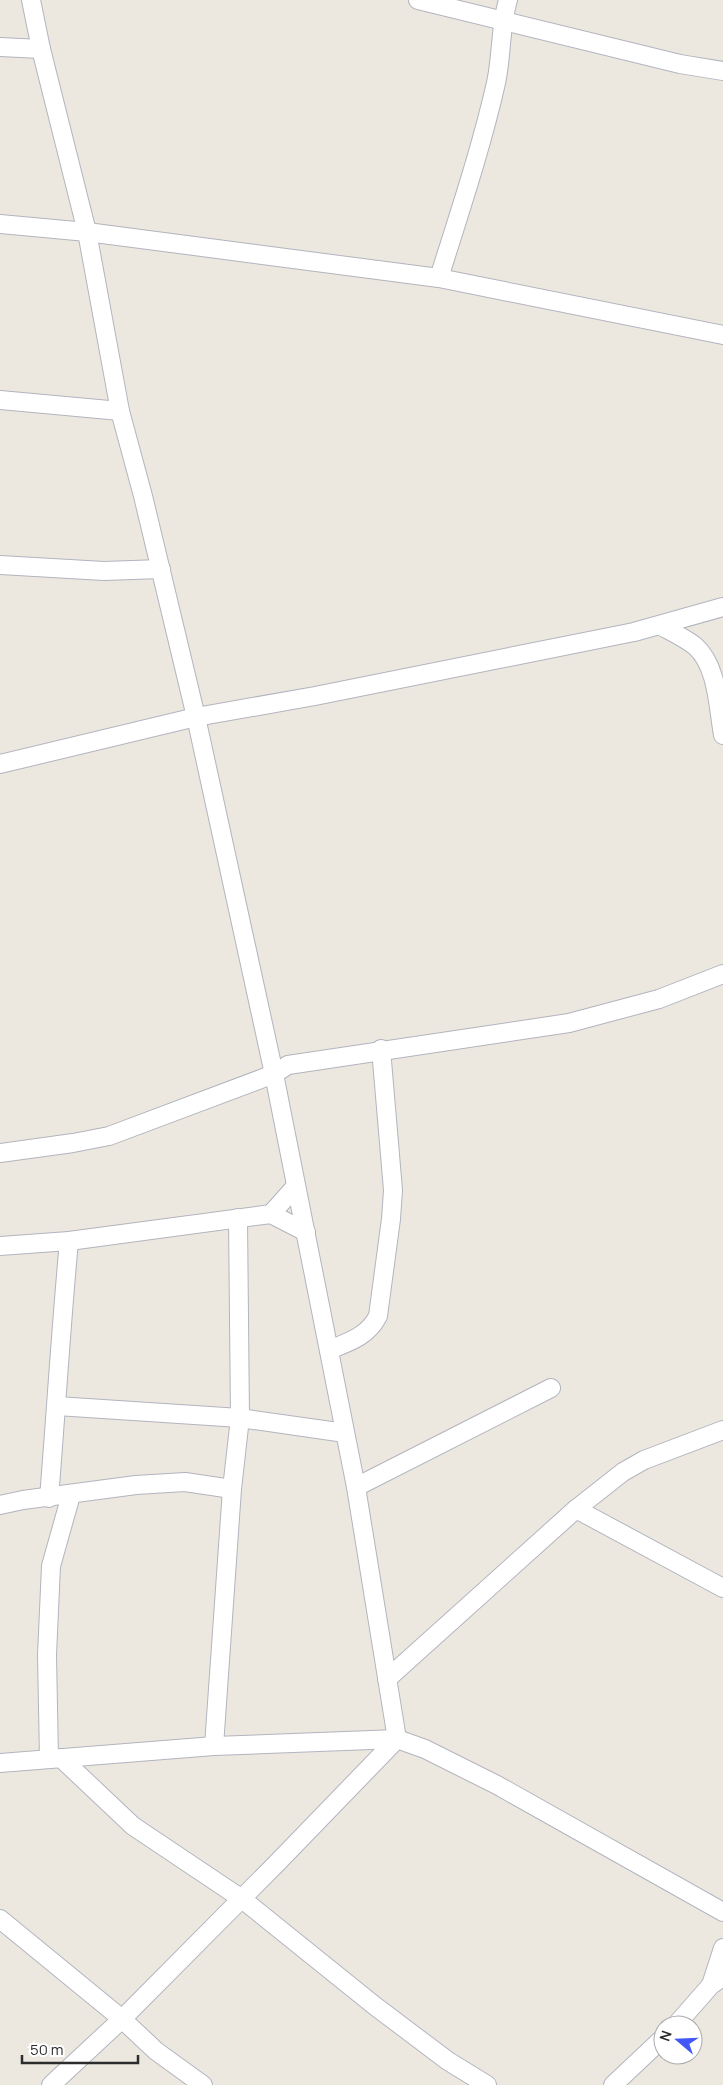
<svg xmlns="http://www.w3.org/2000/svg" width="723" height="2085" font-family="Manrope,sans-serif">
<rect width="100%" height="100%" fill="#ede8df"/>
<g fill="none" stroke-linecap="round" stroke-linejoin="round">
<g stroke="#b2b4bf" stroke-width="20">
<g id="minor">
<path d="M31,0L41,49L87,232L120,411L143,496L196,717L274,1074L356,1487L397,1739L278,1862L122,2019L51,2085"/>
<path d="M418,0L680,64L723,71"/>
<path d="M0,47L41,49"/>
<path d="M0,224L87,232L439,278L723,335"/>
<path d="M439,278C459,214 481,149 496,83C502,55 500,27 508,0"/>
<path d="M0,400L120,411"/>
<path d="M0,565L104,571L161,569"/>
<path d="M661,626C672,632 685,638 695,646C718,666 718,708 723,735"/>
<path d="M0,764L196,717L315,696L634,632L723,607"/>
<path d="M0,1153L73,1143L109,1136L274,1074L288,1065L569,1023L659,999L723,974"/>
<path d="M271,1214L296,1186"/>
<path d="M0,1246L69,1241L271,1214L306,1232"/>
<path d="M329,1350C349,1342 368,1336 378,1316L391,1219L393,1190L381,1049"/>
<path d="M57,1406L240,1418L345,1433"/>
<path d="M356,1487L551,1388"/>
<path d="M49,1498C56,1412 61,1327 69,1241"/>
<path d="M0,1505L23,1500L136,1485L185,1482L232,1489"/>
<path d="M576,1509L723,1588"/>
<path d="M387,1679L576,1509L623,1472L644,1460L723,1430"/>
<path d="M214,1746L232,1489L240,1418L238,1218"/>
<path d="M61,1758L133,1826L242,1899L375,2006L448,2061L487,2085"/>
<path d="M49,1759L47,1655L51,1566L71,1495"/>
<path d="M0,1763L214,1746L397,1739L425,1749L497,1785L723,1912"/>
<path d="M0,1919L122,2019L156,2051L203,2085"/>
<path d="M711,1985L723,1948"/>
<path d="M676,2025L711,1985L723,1977"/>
<path d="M613,2085L663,2038"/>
</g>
</g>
<use href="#minor" stroke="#fff" stroke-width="18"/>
</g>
<g transform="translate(678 2040) rotate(289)"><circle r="24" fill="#ffffff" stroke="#ababab"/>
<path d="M0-4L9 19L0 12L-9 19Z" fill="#4356f6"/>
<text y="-8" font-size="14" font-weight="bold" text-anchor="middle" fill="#2c2c2c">N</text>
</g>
<path d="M22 2055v8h116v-8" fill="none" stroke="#2c2c2c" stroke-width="2.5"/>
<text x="30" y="2055" font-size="15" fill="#2c2c2c" stroke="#ffffff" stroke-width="4" paint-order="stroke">50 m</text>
</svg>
